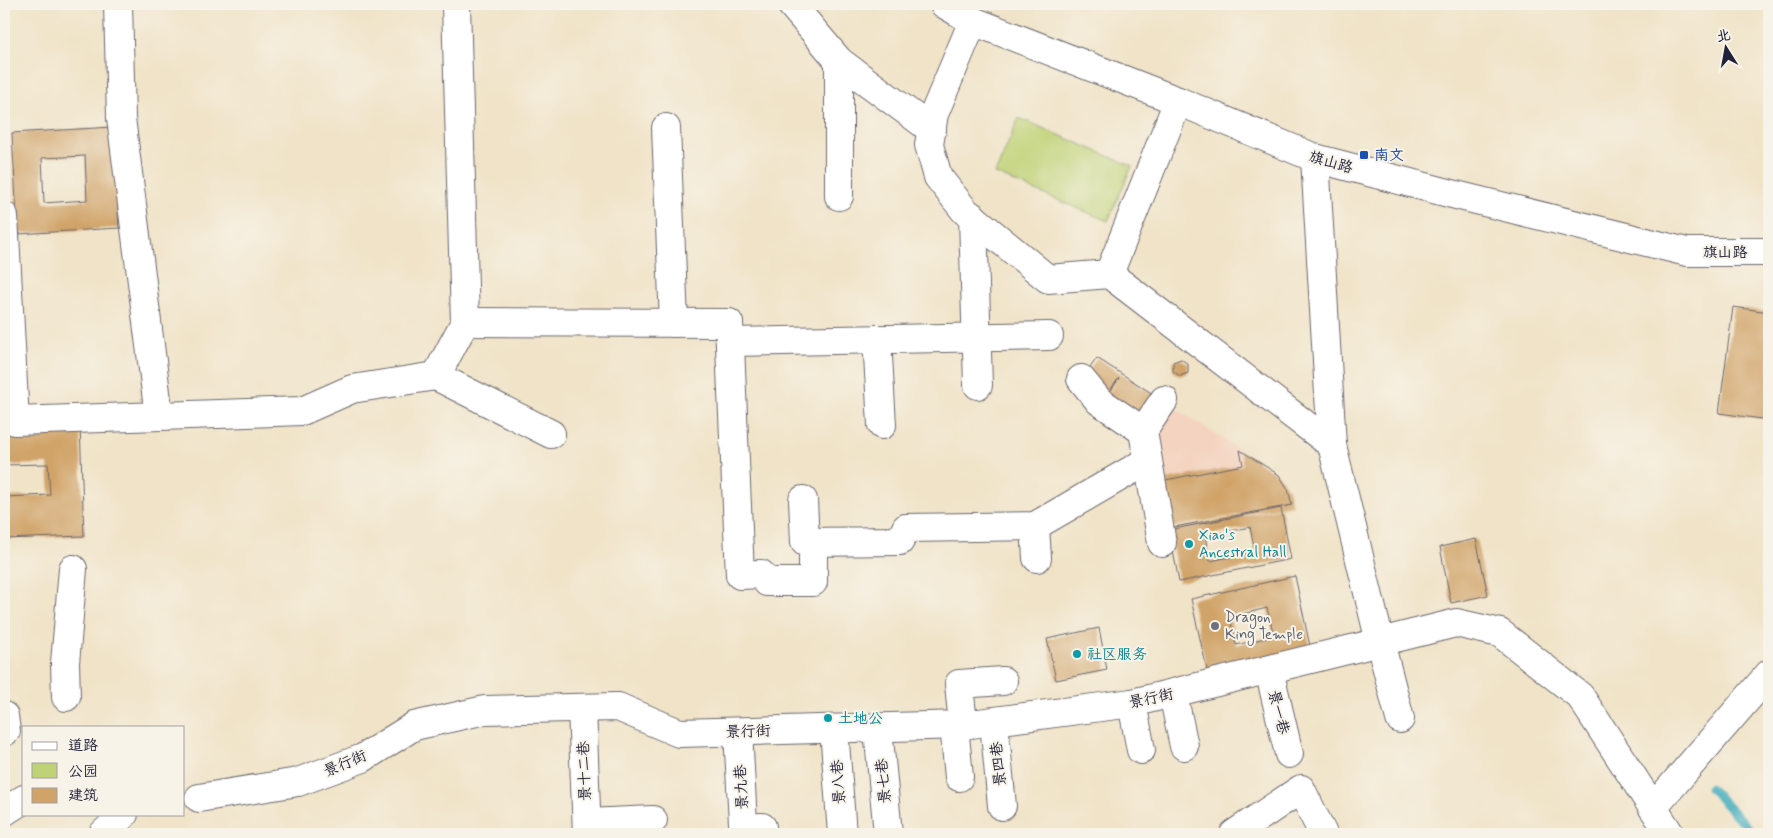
<svg xmlns="http://www.w3.org/2000/svg" width="1773" height="838" font-family="Mynerve,'LXGW WenKai TC',sans-serif">
<rect width="100%" height="100%" fill="#f7f3e8"/>
<filter id="ink" filterUnits="userSpaceOnUse"><feTurbulence type="fractalNoise" baseFrequency=".02" numOctaves="2"/><feDisplacementMap in="SourceGraphic" scale="10" xChannelSelector="R" yChannelSelector="G"/><feConvolveMatrix kernelMatrix="1 2 1 2 8 2 1 2 1" color-interpolation-filters="sRGB"/></filter>
<filter id="wash" filterUnits="userSpaceOnUse"><feTurbulence type="fractalNoise" baseFrequency=".0096" numOctaves="4" result="noise"/><feDisplacementMap in="SourceGraphic" scale="20" xChannelSelector="R" yChannelSelector="G"/><feGaussianBlur stdDeviation="1.12" result="paint"/><feColorMatrix in="noise" values="0 0 0 0 0 0 0 0 0 0 0 0 0 0 0 0 0 1.4 0 .05"/><feComposite in="paint" operator="in"/></filter>
<g filter="url(#wash)">
<rect width="100%" height="100%" fill="#f0e3c7"/>
<path fill="#f4d3c0" d="M1168,404L1240,450L1243,465L1160,481L1151,430Z"/>
<path fill="#bfd276" stroke="#707a58" d="M1019,118L1132,166L1108,221L995,174Z"/>
<g fill="none" stroke-linecap="round" stroke-linejoin="round">
<path stroke="#3eacbc" stroke-width="9" d="M1710,788L1754,834"/>
</g>
<g id="blocks">
<g fill="#d0a368" fill-rule="evenodd">
<path d="M113,127L119,228L18,234L12,133ZM85,156L87,200L44,203L42,158Z"/>
<path d="M1733,307L1769,312V420L1719,413Z"/>
<path d="M1097,358L1159,398L1143,422L1106,398L1119,378L1107,394L1084,376Z"/>
<path d="M1181,359L1188,364V373L1180,376L1173,371V362Z"/>
<path d="M80,425L84,536L4,539V497L50,495L48,464L4,465V428Z"/>
<path d="M1240,450L1279,475L1288,489L1292,505L1169,528L1160,481L1243,465Z"/>
<path d="M1281,508L1291,559L1179,582L1169,530ZM1250,527L1255,552L1210,561L1205,536Z"/>
<path d="M1476,539L1488,595L1451,603L1440,547Z"/>
<path d="M1295,576L1311,651L1208,674L1191,599ZM1267,608L1274,636L1236,645L1230,617Z"/>
<path d="M1099,628L1107,670L1056,680L1047,639Z"/>
</g>
</g>
</g>
<g filter="url(#ink)">
<use href="#blocks" fill-opacity="0" stroke="#6a666c" stroke-width="1"/>
<g fill="none" stroke-linecap="round" stroke-linejoin="round">
<g stroke="#6a666c" stroke-width="30">
<g id="minor">
<path d="M118,4L121,118L159,416"/>
<path d="M791,4L839,61L932,130"/>
<path d="M944,4L973,21L1178,101L1315,158L1456,195L1687,252H1769"/>
<path d="M973,21L934,114L929,145L938,177L965,211L1048,279L1109,274L1332,445"/>
<path d="M839,61V196"/>
<path d="M666,128L674,323"/>
<path d="M1315,158L1332,445L1380,642L1456,623L1500,633L1580,696L1670,834"/>
<path d="M4,216L15,421L302,411L352,389L436,376L465,322L456,4"/>
<path d="M973,217L978,385"/>
<path d="M1109,274L1178,101"/>
<path d="M465,322L729,323L740,575L761,574L767,582H813V542"/>
<path d="M877,339L882,425"/>
<path d="M731,342L1049,336"/>
<path d="M436,376L551,434"/>
<path d="M1081,379L1099,401L1143,431"/>
<path d="M803,500L805,542L900,541L906,528L1035,526L1147,461"/>
<path d="M1035,526L1037,558"/>
<path d="M1162,543L1143,431L1164,400"/>
<path d="M1269,670L1289,754"/>
<path d="M1173,694L1184,746"/>
<path d="M66,697L65,663L73,569"/>
<path d="M1132,703L1141,750"/>
<path d="M582,708L587,834"/>
<path d="M4,716L6,731L4,732"/>
<path d="M994,722L1002,806"/>
<path d="M954,725L959,777"/>
<path d="M963,725L959,684L1003,681"/>
<path d="M878,728L888,834"/>
<path d="M834,729L842,834"/>
<path d="M738,732L743,823L749,828L762,827V834"/>
<path d="M199,798L298,782L363,758L414,726L485,710L618,707L679,733L963,725L1132,703L1380,642L1400,719"/>
<path d="M1653,808L1769,674"/>
<path d="M4,812L24,799"/>
<path d="M587,823L653,820"/>
<path d="M103,834L124,814"/>
<path d="M1234,834L1301,789L1323,834"/>
</g>
</g>
<use href="#minor" stroke="#fff" stroke-width="28"/>
</g>
</g>
<rect fill="#1a4fb4" stroke="#f7f3e8" stroke-width="2" x="1359" y="150" width="10" height="10" rx="2.5"/>
<g fill="#0f9aa8" stroke="#f7f3e8" stroke-width="2">
<circle cx="1189" cy="544" r="5"/>
<circle cx="1077" cy="654" r="5"/>
<circle cx="828" cy="718" r="5"/>
</g>
<circle fill="#6b7280" stroke="#f7f3e8" stroke-width="2" cx="1215" cy="626" r="5"/>
<g text-anchor="middle" stroke-width="4" stroke-linejoin="round" paint-order="stroke">
<g font-size="15" fill="#164399" stroke="#f7f3e8" text-anchor="start">
<text x="1374" y="160">南文</text>
</g>
<g font-size="15" fill="#22223b" stroke="#f7f3e8">
<text transform="translate(1331 162) rotate(16)" y="5">旗山路</text>
<text x="1725" y="257">旗山路</text>
<text transform="translate(1151 698) rotate(-12)" y="5">景行街</text>
<text transform="translate(1279 712) rotate(76)" y="5">景一巷</text>
<text transform="translate(748 731) rotate(-2)" y="5">景行街</text>
<text transform="translate(345 763) rotate(-23)" y="5">景行街</text>
<text transform="translate(998 764) rotate(-96)" y="5">景四巷</text>
<text transform="translate(584 771) rotate(-92)" y="5">景十二巷</text>
<text transform="translate(883 781) rotate(-95)" y="5">景七巷</text>
<text transform="translate(838 782) rotate(-94)" y="5">景八巷</text>
<text transform="translate(741 787) rotate(-93)" y="5">景九巷</text>
</g>
<g font-size="15" fill="#0d838f" stroke="#f7f3e8" text-anchor="start">
<text x="1199" y="540">Xiao's<tspan x="1199" dy="17">Ancestral Hall</tspan></text>
<text x="1087" y="659">社区服务</text>
<text x="838" y="723">土地公</text>
</g>
<g font-size="15" fill="#5b616d" stroke="#f7f3e8" text-anchor="start">
<text x="1225" y="622">Dragon<tspan x="1225" dy="17">King Temple</tspan></text>
</g>
</g>
<rect width="1773" height="838" fill="none" stroke="#f7f3e8" stroke-width="20"/>
<rect x="22" y="726" width="162" height="90" fill="#f7f3e8" stroke="#a29fa3"/>
<rect x="32" y="742" width="25" height="8" fill="#ffffff" stroke="#a29fa3"/>
<text x="68" y="750" font-size="15" fill="#22223b">道路</text>
<rect x="32" y="763" width="25" height="15" fill="#bfd276" stroke="#a29fa3"/>
<text x="68" y="776" font-size="15" fill="#22223b">公园</text>
<rect x="32" y="788" width="25" height="15" fill="#d0a368" stroke="#a29fa3"/>
<text x="68" y="800" font-size="15" fill="#22223b">建筑</text>
<g transform="translate(1726 48) rotate(349)" stroke="#f7f3e8" stroke-width="4" paint-order="stroke">
<path d="M0-4L9 19L0 12L-9 19Z" fill="#22223b"/>
<text y="-8" font-size="14" font-weight="bold" text-anchor="middle" fill="#22223b">北</text>
</g>
</svg>
